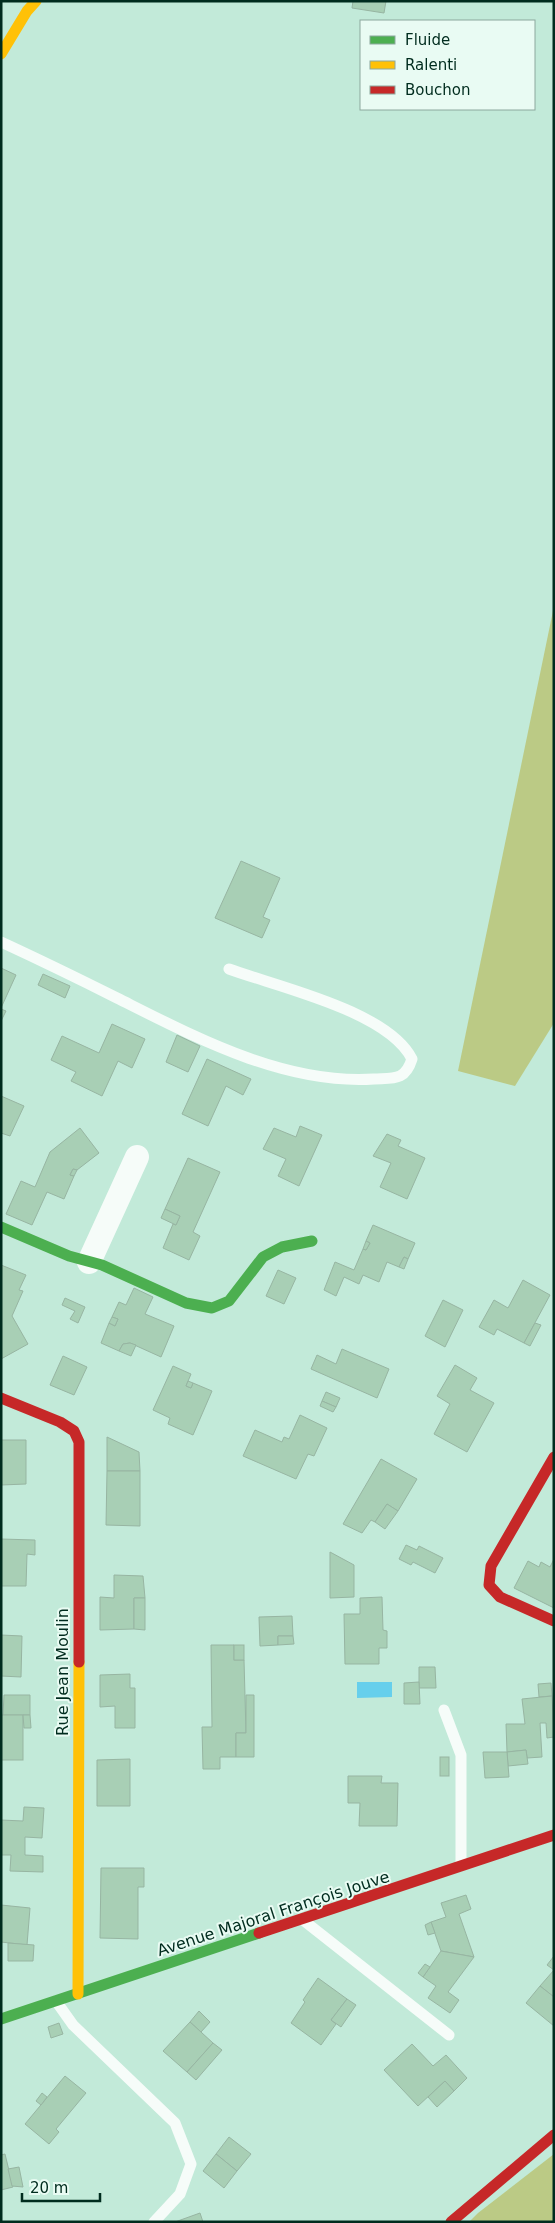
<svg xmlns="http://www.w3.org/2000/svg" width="555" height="2223" font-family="'DejaVu Sans',sans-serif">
<rect width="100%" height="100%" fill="#c2ead9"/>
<g fill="#bbca85">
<path d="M554,606V1023L515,1086L458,1071Z"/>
<path d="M554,2154V2222H469L478,2213Z"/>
</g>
<path fill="#66cfec" d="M357,1682H392V1697L357,1698Z"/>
<g fill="#a8cfb5" stroke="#97b5a2">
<path d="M353,1H386L384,13L352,8Z"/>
<path d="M241,861L280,878L263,917L270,920L262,938L215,918Z"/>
<path d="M1,968L16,975L1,1008Z"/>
<path d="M43,974L70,986L65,998L38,985Z"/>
<path d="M1,1009L6,1011L1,1021Z"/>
<path d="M112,1024L145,1039L132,1068L118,1061L102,1096L71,1081L76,1072L51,1060L62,1036L99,1053Z"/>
<path d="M177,1035L200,1046L188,1072L166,1062Z"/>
<path d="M207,1059L251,1079L243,1095L226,1086L208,1126L182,1114Z"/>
<path d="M1,1096L24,1106L10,1136L1,1133Z"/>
<path d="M300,1126L322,1135L299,1186L278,1176L286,1159L263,1149L274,1128L296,1137Z"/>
<path d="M80,1128L99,1153L77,1170L73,1169L70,1175L74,1176L64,1199L47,1192L32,1225L6,1214L21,1181L35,1187L50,1152Z"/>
<path d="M387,1134L401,1140L398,1146L425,1158L407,1199L380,1187L391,1163L373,1156Z"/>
<path d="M188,1158L220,1172L193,1232L200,1236L189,1260L163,1248L173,1224L176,1225L180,1216L165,1209Z"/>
<path d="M73,1169L77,1170L74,1176L70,1175Z"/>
<path d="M165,1209L180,1216L176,1225L161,1218Z"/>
<path d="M373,1225L415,1243L408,1259L404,1257L399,1267L387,1262L379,1282L363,1275L359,1284L344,1277L336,1296L324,1290L335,1262L354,1270L363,1249L366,1250L370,1243L366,1241Z"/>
<path d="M366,1241L370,1243L366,1250L363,1249Z"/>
<path d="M404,1257L408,1259L404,1269L399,1267Z"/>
<path d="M1,1265L26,1275L19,1290L23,1291L12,1316L28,1344L1,1359Z"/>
<path d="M278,1270L296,1278L284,1304L266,1296Z"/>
<path d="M523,1280L550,1295L524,1343L497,1329L494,1335L479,1327L494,1300L508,1308Z"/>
<path d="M134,1288L153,1297L145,1314L174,1326L161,1357L130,1343L123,1344L119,1351L101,1343L109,1323L115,1326L118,1319L112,1317L119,1302L126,1305Z"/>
<path d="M65,1298L85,1307L78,1323L70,1319L75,1311L62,1305Z"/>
<path d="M443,1300L463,1310L445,1347L425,1336Z"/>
<path d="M112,1317L118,1319L115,1326L109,1323Z"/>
<path d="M535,1323L541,1325L530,1346L524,1343Z"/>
<path d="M130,1343L136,1345L131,1356L119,1351L123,1344Z"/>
<path d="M342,1349L389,1369L377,1398L311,1369L317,1355L336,1364Z"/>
<path d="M63,1356L87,1367L74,1395L50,1385Z"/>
<path d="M455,1365L477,1378L470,1390L494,1403L467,1452L434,1434L450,1404L437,1396Z"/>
<path d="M173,1366L191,1374L186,1386L191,1388L193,1383L212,1391L193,1435L168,1424L170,1418L153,1410Z"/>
<path d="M188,1381L193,1383L191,1388L186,1386Z"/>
<path d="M326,1392L340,1398L336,1407L322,1401Z"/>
<path d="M322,1401L336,1407L333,1412L320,1406Z"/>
<path d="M300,1415L327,1428L314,1456L308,1454L296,1479L243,1456L255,1430L282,1442L284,1437L289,1439Z"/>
<path d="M107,1437L139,1452L140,1471H107Z"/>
<path d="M1,1440H26V1484L1,1485Z"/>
<path d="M381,1459L417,1479L398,1511L387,1504L375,1522L371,1520L362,1533L343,1524Z"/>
<path d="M107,1471H140V1526L106,1525Z"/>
<path d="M387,1504L398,1511L385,1529L375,1522Z"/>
<path d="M1,1539L35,1540V1555L27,1554L26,1586H1Z"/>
<path d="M406,1545L417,1550L419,1546L443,1558L435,1573L413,1562L411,1565L399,1559Z"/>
<path d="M330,1552L354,1565V1597L330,1598Z"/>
<path d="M554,1559V1608L514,1588L528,1561L539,1567L541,1562L550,1567Z"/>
<path d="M114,1575L143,1576L145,1598H134V1629L100,1630V1597L114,1598Z"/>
<path d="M382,1597L383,1630L387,1631V1648H379V1664H345L344,1614H360V1598Z"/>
<path d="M134,1598H145V1630L134,1629Z"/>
<path d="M292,1616L293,1636H278V1645L260,1646L259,1617Z"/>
<path d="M1,1635L22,1636L21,1677L1,1676Z"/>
<path d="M278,1636H293L294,1644L278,1645Z"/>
<path d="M211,1645H234V1660H244L246,1733H236V1757H220V1769H203L202,1727H212Z"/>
<rect x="234" y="1645" width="10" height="15"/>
<path d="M419,1667H435L436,1688H419Z"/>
<path d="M130,1674V1688H135V1728H115V1706L100,1707V1675Z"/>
<path d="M419,1682L420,1704H404V1683Z"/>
<path d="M551,1683L552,1696L539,1697L538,1684Z"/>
<path d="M4,1695H30V1715H3Z"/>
<path d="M246,1695H254V1757H236V1733H246Z"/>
<path d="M552,1696L554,1737L547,1738L546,1723H540L542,1757L527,1758L526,1750L507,1752L506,1724H525L522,1699Z"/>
<rect x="1" y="1715" width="22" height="45"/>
<path d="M23,1715H30L31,1728H24Z"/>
<path d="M526,1750L528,1764L508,1766L507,1752Z"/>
<path d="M483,1752H507L509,1777L485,1778Z"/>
<rect x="440" y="1757" width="9" height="19"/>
<path d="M130,1759V1806H97V1760Z"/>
<path d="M348,1776H382L381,1783H398L397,1826H359L360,1803H348Z"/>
<path d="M24,1807L44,1808L42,1838L25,1837V1855L43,1856V1872L10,1871L11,1855H1V1820L23,1821Z"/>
<path d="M101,1868H144V1887H138V1939L100,1938Z"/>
<path d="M466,1895L471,1909L459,1914L474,1957L441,1951L431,1922L446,1917L441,1903Z"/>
<path d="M1,1905L30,1908L27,1945L1,1942Z"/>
<path d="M431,1922L435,1933L428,1935L425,1925Z"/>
<path d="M8,1943L34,1945L33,1961H8Z"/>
<path d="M441,1951L474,1957L448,1992L459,2000L450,2013L428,1998L436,1986L423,1977Z"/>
<path d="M554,1956V1997L540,1986L554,1970L547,1965Z"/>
<path d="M425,1964L430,1967L423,1977L418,1973Z"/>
<path d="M318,1978L347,1999L331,2020L336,2024L321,2045L291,2023L305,2002L303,2000Z"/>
<path d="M540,1986L554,1997V2026L526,2003Z"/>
<path d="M347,1999L356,2005L341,2027L331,2020Z"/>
<path d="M199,2011L210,2022L201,2032L190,2022Z"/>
<path d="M190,2022L213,2043L187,2072L163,2051Z"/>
<path d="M59,2023L63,2034L51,2038L48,2027Z"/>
<path d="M213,2043L222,2050L196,2080L187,2072Z"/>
<path d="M412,2044L433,2066L446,2055L467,2078L454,2091L445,2081L418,2106L384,2070Z"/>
<path d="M65,2076L86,2093L56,2129L59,2132L49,2144L25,2124Z"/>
<path d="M445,2081L454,2091L437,2107L428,2097Z"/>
<path d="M42,2093L47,2097L41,2105L36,2101Z"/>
<path d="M229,2137L251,2154L237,2171L216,2154Z"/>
<path d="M5,2154L13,2187L1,2190V2155Z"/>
<path d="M216,2154L237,2171L224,2188L203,2171Z"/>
<path d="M19,2167L23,2187L12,2186L8,2169Z"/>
<path d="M200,2213L203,2222H175Z"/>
</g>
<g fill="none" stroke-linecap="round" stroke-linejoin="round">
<g stroke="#f6fcf9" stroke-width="11">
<path d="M1,942C40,960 79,979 117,998C195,1037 284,1085 374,1079C394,1078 405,1081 412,1059C388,1011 278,987 229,969"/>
<path d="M444,1710L461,1755V1865"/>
<path d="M303,1920L449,2035"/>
<path d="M56,2001L73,2025L175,2123L191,2164L180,2194L154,2222"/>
</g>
<path stroke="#f6fcf9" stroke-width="24" d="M89,1262L137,1157"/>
<g stroke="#4caf50" stroke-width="11">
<path d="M1,1227L69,1256L102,1265L186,1303L212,1308L229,1301L263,1257L282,1247L312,1241"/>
<path d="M1,2019L259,1933"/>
</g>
<g stroke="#ffc107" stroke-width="11">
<path d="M1,54L27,11L36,1"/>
<path d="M78,1994L79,1662"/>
</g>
<g stroke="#c62828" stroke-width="11">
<path d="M1,1398L60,1422L74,1431L79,1442V1662"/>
<path d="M554,1457L491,1566L489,1585L500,1597L554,1621"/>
<path d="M259,1933L554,1835"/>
<path d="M451,2222L554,2135"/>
</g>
</g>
<g text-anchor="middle" stroke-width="4" stroke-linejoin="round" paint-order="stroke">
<g font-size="16" fill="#002c1e" stroke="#e9fbf3">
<text transform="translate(62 1672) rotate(-90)" y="6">Rue Jean Moulin</text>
<text transform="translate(273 1913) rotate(-18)" y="6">Avenue Majoral François Jouve</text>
</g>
</g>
<rect width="555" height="2223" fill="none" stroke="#002c1e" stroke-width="5"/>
<rect x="360" y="20" width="175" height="90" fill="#e9fbf3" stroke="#8ca89e"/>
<rect x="370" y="36" width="25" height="8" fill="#4caf50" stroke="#8ca89e"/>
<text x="405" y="45" font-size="15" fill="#002c1e">Fluide</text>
<rect x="370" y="61" width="25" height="8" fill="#ffc107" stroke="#8ca89e"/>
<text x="405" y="70" font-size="15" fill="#002c1e">Ralenti</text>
<rect x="370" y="86" width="25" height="8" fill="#c62828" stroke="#8ca89e"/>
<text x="405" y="95" font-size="15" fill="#002c1e">Bouchon</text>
<path d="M22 2193v8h78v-8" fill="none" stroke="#002c1e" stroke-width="2.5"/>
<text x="30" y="2193" font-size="15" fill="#002c1e" stroke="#e9fbf3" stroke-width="4" paint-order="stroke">20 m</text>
</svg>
